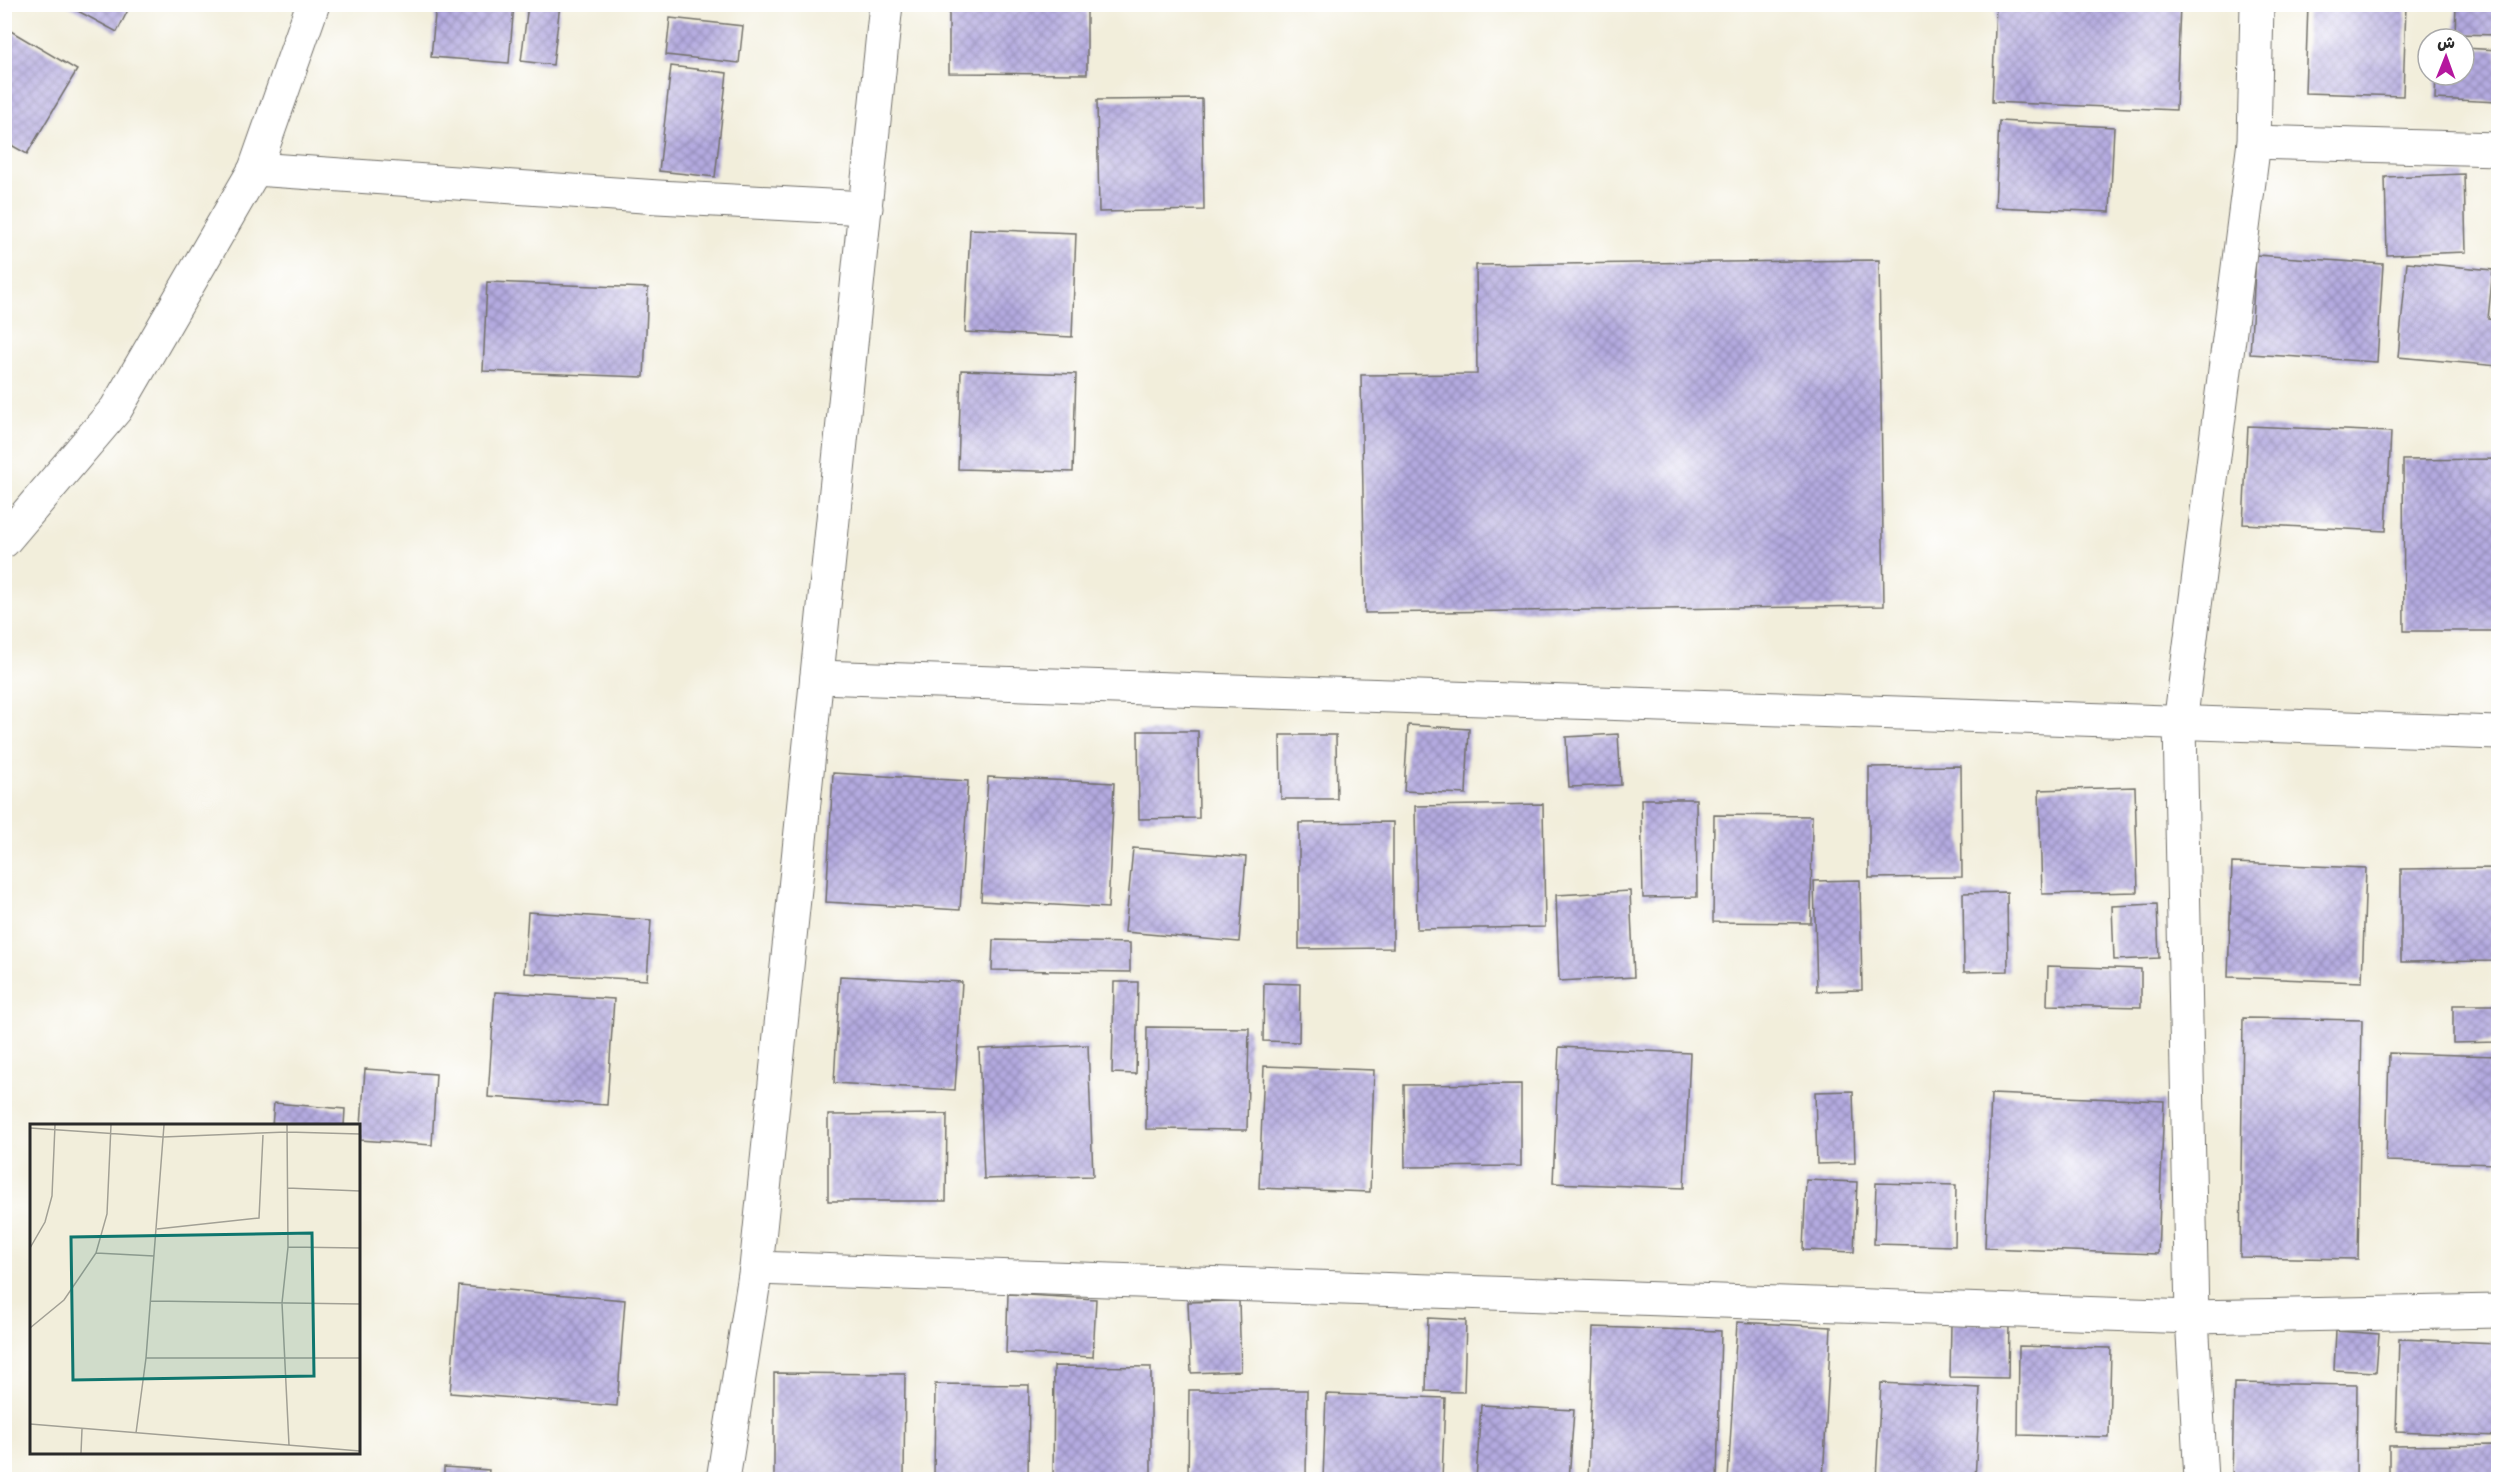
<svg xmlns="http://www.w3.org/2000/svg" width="2503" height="1484" font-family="Dekko,'Playpen Sans Arabic',sans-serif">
<defs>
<pattern id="building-cross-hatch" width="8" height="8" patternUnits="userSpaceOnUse" patternTransform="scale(1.5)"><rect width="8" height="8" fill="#b4aae0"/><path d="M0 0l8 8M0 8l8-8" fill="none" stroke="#938bb6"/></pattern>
</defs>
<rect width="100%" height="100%" fill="#fff"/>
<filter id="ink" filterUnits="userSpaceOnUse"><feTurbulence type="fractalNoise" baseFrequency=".0167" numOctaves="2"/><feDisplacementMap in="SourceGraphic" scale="12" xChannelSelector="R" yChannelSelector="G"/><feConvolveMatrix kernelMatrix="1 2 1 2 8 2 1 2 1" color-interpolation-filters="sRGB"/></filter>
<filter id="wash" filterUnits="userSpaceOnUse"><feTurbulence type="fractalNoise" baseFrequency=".008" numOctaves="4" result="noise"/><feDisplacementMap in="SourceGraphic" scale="24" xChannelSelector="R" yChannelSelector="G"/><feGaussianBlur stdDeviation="1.35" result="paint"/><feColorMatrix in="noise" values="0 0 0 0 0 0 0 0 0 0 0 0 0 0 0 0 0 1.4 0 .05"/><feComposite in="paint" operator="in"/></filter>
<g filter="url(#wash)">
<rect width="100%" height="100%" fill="#f2eedb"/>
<g id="blocks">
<g fill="url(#building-cross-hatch)">
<path d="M65,4H131L117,32Z"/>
<path d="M436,4H514L509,63L431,57Z"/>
<path d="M528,4H560L553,65L521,61Z"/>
<path d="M949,4H1087V74L949,73Z"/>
<path d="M1996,4H2180L2176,110L1992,102Z"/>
<path d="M2308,4H2406L2403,96L2305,93Z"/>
<path d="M2456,4H2498V35L2455,34Z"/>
<path d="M670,18L743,26L739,63L666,55Z"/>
<path d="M4,27L77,70L27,154L4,141Z"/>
<path d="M2464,48L2498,50V102L2435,99L2436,75H2464Z"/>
<path d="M671,66L727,73L715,177L659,171Z"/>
<path d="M1202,99L1204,210L1099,212L1097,100Z"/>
<path d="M1999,121L2114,127L2110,212L1995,207Z"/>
<path d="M2464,174L2466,252L2387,255L2385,177Z"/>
<path d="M970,229L1076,233L1072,337L965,332Z"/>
<path d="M2256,255L2383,264L2377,362L2250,354Z"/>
<path d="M1879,260L1884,606L1365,613L1361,375L1477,374L1476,265Z"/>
<path d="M2407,262L2493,270L2488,319L2498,320V366L2398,357Z"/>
<path d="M487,282L648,288L644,377L483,371Z"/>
<path d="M961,370L1076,374L1073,472L958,469Z"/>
<path d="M2248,426L2391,432L2386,531L2243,524Z"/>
<path d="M2498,459V631H2404L2403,460Z"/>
<path d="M1408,725L1469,729L1466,794L1404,791Z"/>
<path d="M1138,731H1198L1199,818L1139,819Z"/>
<path d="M1618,734L1621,785L1569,787L1566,737Z"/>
<path d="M1280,735H1336L1337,799H1281Z"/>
<path d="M1961,766L1962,877L1869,878V767Z"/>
<path d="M833,773L968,781L960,910L826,902Z"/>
<path d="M988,777L1114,783L1108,908L981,901Z"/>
<path d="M2135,787L2138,892L2042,894L2039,790Z"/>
<path d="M1641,799H1696L1697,897L1643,898Z"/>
<path d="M1543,804L1545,927L1417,929L1415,806Z"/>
<path d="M1714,815L1812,816L1811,923L1713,922Z"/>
<path d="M1393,822V948L1299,949V823Z"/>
<path d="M1133,848L1246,857L1239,942L1125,932Z"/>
<path d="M2232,863L2366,868L2362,982L2228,977Z"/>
<path d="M2498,868V961L2401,962V869Z"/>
<path d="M1860,880L1862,990L1817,991L1814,881Z"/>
<path d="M1630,891L1634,977L1559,981L1556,895Z"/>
<path d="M2007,892L2008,971L1964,972L1963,893Z"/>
<path d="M2157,904L2159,958L2114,960L2112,906Z"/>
<path d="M528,912L651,920L647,980L524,973Z"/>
<path d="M993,940L1130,943V972L992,970Z"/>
<path d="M2048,966L2141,969V1007L2047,1005Z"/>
<path d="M840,976L962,982L955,1090L834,1083Z"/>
<path d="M1114,982H1138L1136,1074L1112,1073Z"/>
<path d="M1264,983L1300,984L1299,1042L1263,1041Z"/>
<path d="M495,992L614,999L607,1105L488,1097Z"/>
<path d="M2453,1005H2498V1042L2453,1043Z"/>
<path d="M2243,1018L2362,1020L2358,1259L2240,1257Z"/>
<path d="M1147,1027L1249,1028L1247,1130L1146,1129Z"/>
<path d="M1088,1045L1093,1176L984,1179L979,1049Z"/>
<path d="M1559,1047L1690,1053L1684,1188L1553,1183Z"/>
<path d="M2389,1053L2498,1056V1164L2386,1161Z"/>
<path d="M1264,1066L1374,1070L1370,1192L1259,1188Z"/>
<path d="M365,1069L436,1074L432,1145L360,1140Z"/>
<path d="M1521,1084V1166L1405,1167L1404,1085Z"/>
<path d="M1853,1091L1855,1163L1817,1164L1815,1092Z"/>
<path d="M1991,1094L2164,1101L2158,1254L1985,1248Z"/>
<path d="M274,1103L345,1109L344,1126H272Z"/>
<path d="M947,1114L946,1201H828V1115Z"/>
<path d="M1806,1180L1857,1182L1854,1252L1803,1250Z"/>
<path d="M1876,1183L1956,1185L1955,1246L1874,1244Z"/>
<path d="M459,1286L625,1300L617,1406L450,1393Z"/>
<path d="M1008,1294L1096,1299L1093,1357L1006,1353Z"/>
<path d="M1239,1301L1241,1371L1191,1373L1188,1302Z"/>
<path d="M1428,1318L1466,1320L1464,1392L1426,1391Z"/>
<path d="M1737,1322L1831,1327L1823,1480H1728Z"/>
<path d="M1951,1323L2009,1324L2008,1378L1950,1377Z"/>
<path d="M1593,1327L1721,1331L1717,1480H1588Z"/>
<path d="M2336,1331L2379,1334L2376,1372L2334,1370Z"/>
<path d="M2399,1339L2498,1343V1436L2396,1432Z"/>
<path d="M2019,1346L2111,1348L2109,1437L2018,1435Z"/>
<path d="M1054,1366L1151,1367V1480H1053Z"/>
<path d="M774,1373L905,1374L904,1480H774Z"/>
<path d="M1881,1383L1980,1388L1975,1480H1876Z"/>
<path d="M2234,1383L2357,1385L2356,1480H2232Z"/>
<path d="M935,1384L1029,1385L1028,1480H934Z"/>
<path d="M1189,1390H1307L1306,1480H1188Z"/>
<path d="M1326,1394L1445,1398L1442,1480H1323Z"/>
<path d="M1481,1405L1574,1410L1569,1480H1476Z"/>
<path d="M2498,1445V1480H2389V1446Z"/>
<path d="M444,1467L489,1470L488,1480H444Z"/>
</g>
</g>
</g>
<g filter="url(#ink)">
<use href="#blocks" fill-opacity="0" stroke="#716f69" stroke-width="1.5"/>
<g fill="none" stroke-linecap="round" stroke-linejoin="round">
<g stroke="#716f69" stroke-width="35">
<g id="minor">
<path d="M2254,142L2498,149"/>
<path d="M255,169L658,197L866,208"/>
<path d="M4,541L116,409L255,169L313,4"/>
<path d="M817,677L2498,733"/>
<path d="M756,1268L2192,1317L2498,1311"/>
<path d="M723,1480L756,1268L886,4"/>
<path d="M2201,1480L2192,1317L2180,724L2254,142L2257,4"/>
</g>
</g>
<use href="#minor" stroke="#fff" stroke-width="33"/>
</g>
</g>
<g transform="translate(30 1124)">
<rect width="330" height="330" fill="#f2eedb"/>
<path fill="none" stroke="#a2a095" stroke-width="1.5" d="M257,1L258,123L252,179L259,321M0,4L133,13L257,8L330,10M257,64L330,67M127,105L229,94L233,11M258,123L330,124M0,124L15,98L22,72L25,1M66,129L124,132M121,177L330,180M0,204L34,176L66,129L77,90L81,1M116,234H330M0,300L330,327M106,309L116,234L134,1M51,329L52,305"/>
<path fill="#0f766e" fill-opacity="0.15" stroke="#0f766e" stroke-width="3" d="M282,109L284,252L43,256L41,113Z"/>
<rect width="330" height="330" fill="none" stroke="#2b2b2b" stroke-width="3"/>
</g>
<rect width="2503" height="1484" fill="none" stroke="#fff" stroke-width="24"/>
<g transform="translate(2446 57) rotate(1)"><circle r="28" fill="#ffffff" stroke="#aaaaaa" stroke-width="1.5"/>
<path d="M0-4.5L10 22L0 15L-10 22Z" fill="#b5179e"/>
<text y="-9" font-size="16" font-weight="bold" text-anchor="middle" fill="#2b2b2b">ش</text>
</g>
</svg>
